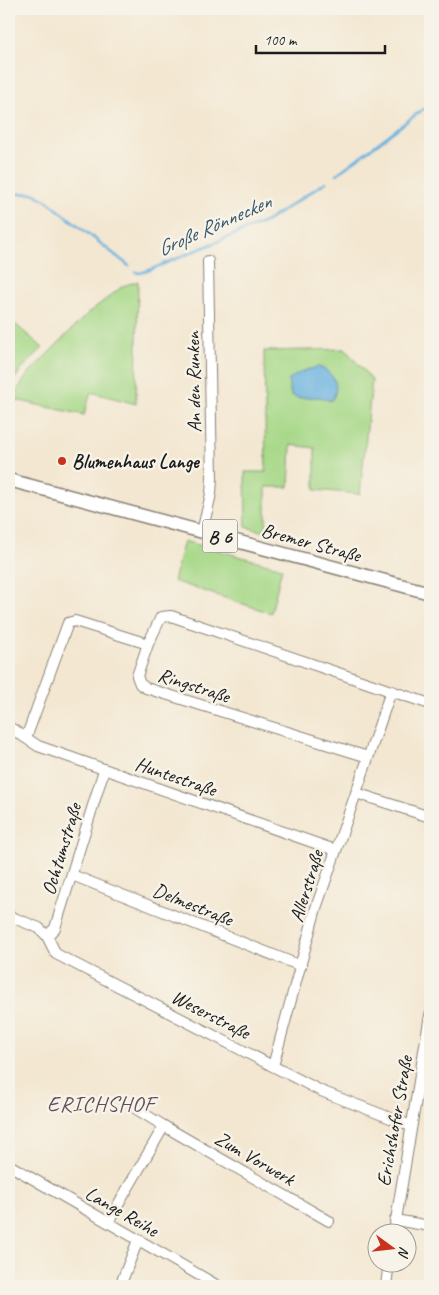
<svg xmlns="http://www.w3.org/2000/svg" width="439" height="1295" font-family="Caveat,sans-serif">
<rect width="100%" height="100%" fill="#f7f3e8"/>
<filter id="ink" filterUnits="userSpaceOnUse"><feTurbulence type="fractalNoise" baseFrequency=".02" numOctaves="2"/><feDisplacementMap in="SourceGraphic" scale="10" xChannelSelector="R" yChannelSelector="G"/><feConvolveMatrix kernelMatrix="1 2 1 2 8 2 1 2 1" color-interpolation-filters="sRGB"/></filter>
<filter id="wash" filterUnits="userSpaceOnUse"><feTurbulence type="fractalNoise" baseFrequency=".0096" numOctaves="4" result="noise"/><feDisplacementMap in="SourceGraphic" scale="20" xChannelSelector="R" yChannelSelector="G"/><feGaussianBlur stdDeviation="1.12" result="paint"/><feColorMatrix in="noise" values="0 0 0 0 0 0 0 0 0 0 0 0 0 0 0 0 0 1.4 0 .05"/><feComposite in="paint" operator="in"/></filter>
<g filter="url(#wash)">
<rect width="100%" height="100%" fill="#f3e7d1"/>
<g fill="#a6d887" stroke="#617a52">
<path d="M138,281L136,404L91,392L84,415L11,399L29,373L88,313L123,286Z"/>
<path d="M9,319L43,348L22,368L9,388Z"/>
<path d="M345,349L372,380L360,494L315,490V448L291,445L289,487H266V532L246,527L245,472H266L264,351Z"/>
<path d="M184,541L282,568L271,613L173,581Z"/>
</g>
<path fill="#66b1df" stroke="#41667e" d="M319,367C333,372 342,387 331,401L320,397L298,398L291,395L288,381C296,373 307,369 319,367Z"/>
<g fill="none" stroke-linecap="round" stroke-linejoin="round">
<g stroke="#66b1df" stroke-width="2.5">
<path d="M337,174L430,104"/>
<path d="M9,201L15,194L33,193L47,201L129,266"/>
<path d="M136,272L139,273L147,271L267,221L326,182"/>
</g>
</g>
</g>
<g filter="url(#ink)">
<g fill="none" stroke-linecap="round" stroke-linejoin="round">
<g stroke="#888276" stroke-width="12">
<g id="minor">
<path d="M202,532L211,494L212,478L208,261"/>
<path d="M9,727L38,746L335,850"/>
<path d="M26,738L68,623L75,621L148,644"/>
<path d="M368,757L146,688L140,684L137,676L148,644L161,617L171,616L391,691"/>
<path d="M356,793L391,691L430,704"/>
<path d="M72,875L301,966"/>
<path d="M9,916L39,928L47,936L56,954L321,1091L411,1126"/>
<path d="M47,936L55,928L104,770"/>
<path d="M273,1066L316,908L356,793L430,817"/>
<path d="M164,1126L329,1221"/>
<path d="M9,1165L218,1286"/>
<path d="M395,1220L430,1226"/>
<path d="M108,1222L164,1126L133,1107"/>
<path d="M394,1232L430,1015"/>
<path d="M120,1286L138,1240"/>
<path d="M386,1286L389,1262"/>
</g>
</g>
<g stroke="#888276" stroke-width="15">
<path id="major" d="M9,480L430,593"/>
</g>
<use href="#minor" stroke="#fff" stroke-width="10"/>
<use href="#major" stroke="#fff" stroke-width="12"/>
</g>
</g>
<circle fill="#c8321e" stroke="#f7f3e8" stroke-width="2" cx="62" cy="461" r="5"/>
<g text-anchor="middle" stroke-width="5" stroke-linejoin="round" paint-order="stroke">
<rect fill="#f7f3e8" stroke="#5e5c59" stroke-width="1" x="202.5" y="519.5" width="35" height="33" rx="4"/>
<g font-size="19" font-weight="bold" fill="#1c1c1c">
<text x="220" y="543">B 6</text>
</g>
<g font-size="20" fill="#1c1c1c" stroke="#f7f3e8">
<text transform="translate(193 382) rotate(-91)" y="7">An den Runken</text>
<text transform="translate(311 542) rotate(15)" y="7">Bremer Straße</text>
<text transform="translate(194 685) rotate(18)" y="7">Ringstraße</text>
<text transform="translate(176 776) rotate(19)" y="7">Huntestraße</text>
<text transform="translate(61 849) rotate(-73)" y="7">Ochtumstraße</text>
<text transform="translate(306 886) rotate(-73)" y="7">Allerstraße</text>
<text transform="translate(193 904) rotate(22)" y="7">Delmestraße</text>
<text transform="translate(211 1014) rotate(27)" y="7">Weserstraße</text>
<text transform="translate(394 1121) rotate(-80)" y="7">Erichshofer Straße</text>
<text transform="translate(255 1158) rotate(30)" y="7">Zum Vorwerk</text>
<text transform="translate(122 1211) rotate(30)" y="7">Lange Reihe</text>
</g>
<g font-size="20" font-weight="bold" fill="#1c1c1c" stroke="#f7f3e8" text-anchor="start">
<text x="72" y="468">Blumenhaus Lange</text>
</g>
<g font-size="21" font-style="italic" fill="#3a586a" stroke="#f7f3e8">
<text transform="translate(214 225) rotate(-24)" y="7">Große Rönnecken</text>
</g>
<g font-size="22" letter-spacing="1" fill="#634e58" stroke="#f7f3e8">
<text x="101" y="1111">ERICHSHOF</text>
</g>
</g>
<rect width="439" height="1295" fill="none" stroke="#f7f3e8" stroke-width="30"/>
<g transform="translate(392 1248) rotate(105)"><circle r="24" fill="#f7f3e8" stroke="#9f9d96"/>
<path d="M0-4L9 19L0 12L-9 19Z" fill="#c8321e"/>
<text y="-8" font-size="14" font-weight="bold" text-anchor="middle" fill="#1c1c1c">N</text>
</g>
<path d="M256 45v8h129v-8" fill="none" stroke="#1c1c1c" stroke-width="2.5"/>
<text x="264" y="45" font-size="15" fill="#1c1c1c" stroke="#f7f3e8" stroke-width="4" paint-order="stroke">100 m</text>
</svg>
